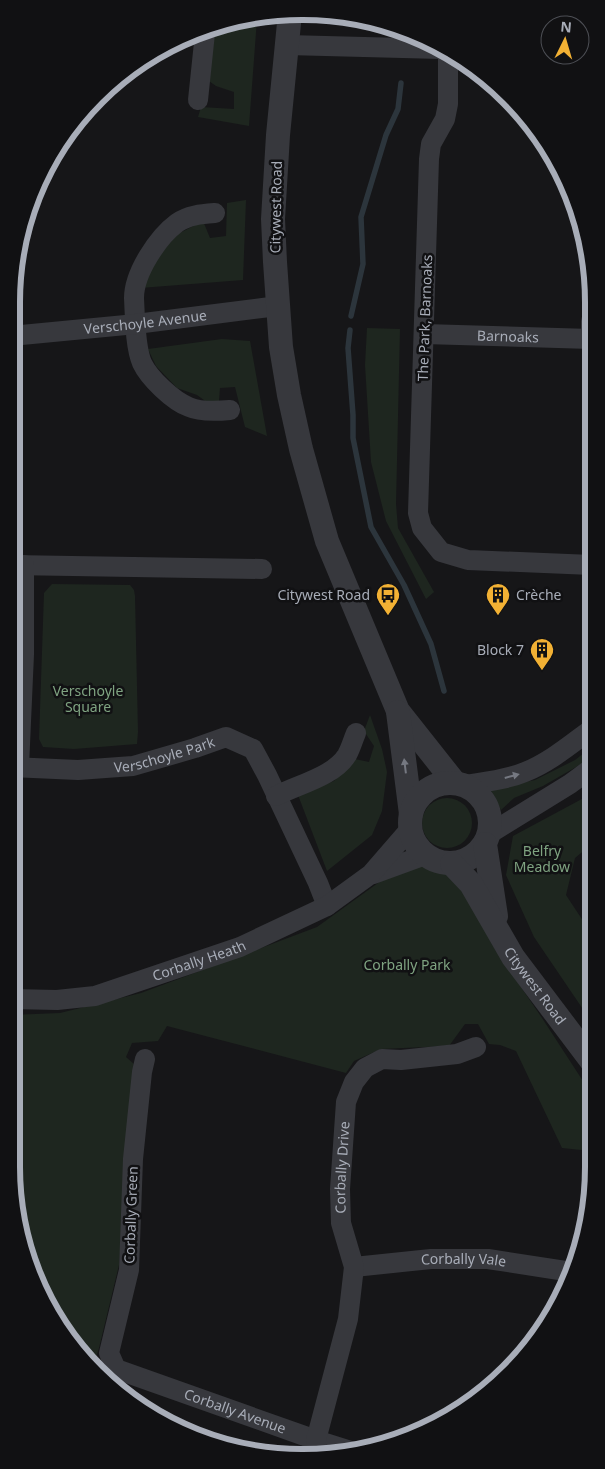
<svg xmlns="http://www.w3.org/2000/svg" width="605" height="1469" font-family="'Noto Sans',sans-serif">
<rect width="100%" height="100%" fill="#161618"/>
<g fill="#1e261f">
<path d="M257,19L249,126L198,117L201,107L234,109V92L216,86L209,81L213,31Z"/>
<path d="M246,200L243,280L140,288L155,259L178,234L203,221L210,238L226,236L227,203Z"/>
<path d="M367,328L400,329L396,504L398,528L434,592L426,599L386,521L371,462L365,365Z"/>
<path d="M222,339L250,341L267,436L245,427L235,387L220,388L219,401L208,403L197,395L177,388L156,366L148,349Z"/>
<path d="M52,584L130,585L134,590L135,596L138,732L137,744L74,749L43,747L39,739L44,593Z"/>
<path d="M370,715L382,749L387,772L382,811L372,835L327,871L298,795L334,781L355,759L369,762L374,746L364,731Z"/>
<path d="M593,746V756L583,763L543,786L514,798L501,810L490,789L535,780L575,760Z"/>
<path d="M593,793V843L575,858L566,895L593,936V1024L534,937L506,875L513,836Z"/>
<circle cx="447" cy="823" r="25"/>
<path d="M422,861L454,872L495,949L542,1018L594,1098V1159L591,1151L562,1148L516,1051L500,1045L489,1044L478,1024H465L449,1046L381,1049L354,1061L346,1073L167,1026L158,1041L132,1043L126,1057L134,1064L119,1265L99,1348L93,1366L83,1358L27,1260L11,1166V1015L60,1013L141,993L317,927L396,870Z"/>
</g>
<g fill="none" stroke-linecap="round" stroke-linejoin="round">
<g stroke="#2c353c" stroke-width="5.5">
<path d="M351,316L363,264L361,217L386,135L398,109L401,83"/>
<path d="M350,330L348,348L353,415V438L371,527L404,585L431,644L444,691"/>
</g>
<g stroke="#37383d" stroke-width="20">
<path d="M287,45L441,49"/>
<path d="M448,52V104L445,119L431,144L429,159L418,513L422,528L441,552L468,560L592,565"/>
<path d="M198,100L205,33"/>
<path d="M215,213C202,214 188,215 177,223C158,237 134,273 134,298C135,316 135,347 142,363C149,378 173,401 189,407C200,412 219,411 230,410"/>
<path id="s1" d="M424,334L591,339"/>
<path id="s2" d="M11,336L136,324L278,306"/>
<path d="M591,339V321"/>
<path d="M11,565L262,569"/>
<path id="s3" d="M11,767L78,770L133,766L195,748L226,737L253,749L267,775L318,883L327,906"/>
<path d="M19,767L24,654V565"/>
<path d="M465,785C484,782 506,780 525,772C550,762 571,744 593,728"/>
<path d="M276,796C299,784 333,777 347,755C351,748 353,740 356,733"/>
<path d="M489,834L570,784L593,767"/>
<path d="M373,874L425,855"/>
<path id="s4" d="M11,999L57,1000L95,996L240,947L327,906L371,874L410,829"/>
<path id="s5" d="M145,1059L142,1072L133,1159L129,1270L109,1353L116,1369L316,1440L354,1452"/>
<path id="s6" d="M354,1267L431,1259H488L572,1272"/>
<path id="s7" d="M316,1440L348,1319L354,1267L341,1223L340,1189L346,1102L354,1082L365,1068L382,1059L401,1060L457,1054L476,1047"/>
</g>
<g stroke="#37383d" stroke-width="24">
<path d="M290,13L278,135L273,219L275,262L281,347L289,395L301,449L327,541L398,711L455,783"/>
<path d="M398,712L411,814"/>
<circle cx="450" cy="823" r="40"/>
<path d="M485,844L496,916"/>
<path id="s8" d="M452,864L471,884L513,957L593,1063"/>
</g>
</g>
<defs><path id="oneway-solid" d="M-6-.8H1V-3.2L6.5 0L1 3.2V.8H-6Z" transform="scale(1.25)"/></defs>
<g fill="#757881">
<use href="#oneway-solid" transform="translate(405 766) rotate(-97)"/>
<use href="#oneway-solid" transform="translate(512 776) rotate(-15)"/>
</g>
<defs>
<g id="bus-pin" transform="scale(1.25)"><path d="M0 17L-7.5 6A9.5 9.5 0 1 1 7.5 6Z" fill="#f2b134" stroke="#111113"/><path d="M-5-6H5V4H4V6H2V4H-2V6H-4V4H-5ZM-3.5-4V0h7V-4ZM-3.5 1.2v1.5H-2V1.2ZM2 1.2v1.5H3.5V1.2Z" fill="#111"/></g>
<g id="building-pin" transform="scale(1.25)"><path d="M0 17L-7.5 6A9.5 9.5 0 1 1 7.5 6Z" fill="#f2b134" stroke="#111113"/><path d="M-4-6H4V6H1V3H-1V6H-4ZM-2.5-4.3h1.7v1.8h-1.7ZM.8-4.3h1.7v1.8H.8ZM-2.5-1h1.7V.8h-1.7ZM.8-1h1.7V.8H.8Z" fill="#111"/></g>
</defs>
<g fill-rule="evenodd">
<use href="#bus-pin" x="388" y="595"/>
<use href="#building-pin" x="498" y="595"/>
<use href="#building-pin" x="542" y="650"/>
</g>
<g text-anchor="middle" stroke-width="5" stroke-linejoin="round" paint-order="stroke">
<g font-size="14" fill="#a8adb8" stroke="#111113">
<text transform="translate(276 207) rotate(-89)" y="5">Citywest Road</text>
<text transform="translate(425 318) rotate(-88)" y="5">The Park, Barnoaks</text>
<text dy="5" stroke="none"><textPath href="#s2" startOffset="135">Verschoyle Avenue</textPath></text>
<text dy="5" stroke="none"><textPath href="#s1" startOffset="84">Barnoaks</textPath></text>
<text dy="5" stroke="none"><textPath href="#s3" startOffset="155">Verschoyle Park</textPath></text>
<text dy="5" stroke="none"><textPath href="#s4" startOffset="194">Corbally Heath</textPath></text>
<text dy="5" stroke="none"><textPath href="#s8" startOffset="148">Citywest Road</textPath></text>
<text dy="5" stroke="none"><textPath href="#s7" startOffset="279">Corbally Drive</textPath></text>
<text transform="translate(131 1215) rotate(-88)" y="5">Corbally Green</text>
<text dy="5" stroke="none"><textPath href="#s6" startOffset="110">Corbally Vale</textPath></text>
<text dy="5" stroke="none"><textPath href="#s5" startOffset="441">Corbally Avenue</textPath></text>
</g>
<g font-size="14" fill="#a8adb8" stroke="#111113" text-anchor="end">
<text x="370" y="600">Citywest Road</text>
<text x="516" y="600" text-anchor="start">Crèche</text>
<text x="524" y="655">Block 7</text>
</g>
<g font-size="14" fill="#7fa381" stroke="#111113">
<text x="88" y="696">Verschoyle<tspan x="88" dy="16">Square</tspan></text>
<text x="542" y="856">Belfry<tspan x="542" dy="16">Meadow</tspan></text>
<text x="407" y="970">Corbally Park</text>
</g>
</g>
<path d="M0 0H605V1469H0ZM302 20H303A282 282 0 0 1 585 302V1167A282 282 0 0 1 303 1449H302A282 282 0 0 1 20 1167V302A282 282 0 0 1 302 20Z" fill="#111113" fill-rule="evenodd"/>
<path fill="none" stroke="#a8adb8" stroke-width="6" d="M302 20H303A282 282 0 0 1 585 302V1167A282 282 0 0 1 303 1449H302A282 282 0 0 1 20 1167V302A282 282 0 0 1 302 20Z"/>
<g transform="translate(565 40) rotate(5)"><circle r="24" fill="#111113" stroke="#4d4f55"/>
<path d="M0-4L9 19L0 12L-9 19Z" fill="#f2b134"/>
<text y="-8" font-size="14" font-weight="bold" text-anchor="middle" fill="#a8adb8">N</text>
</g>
</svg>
